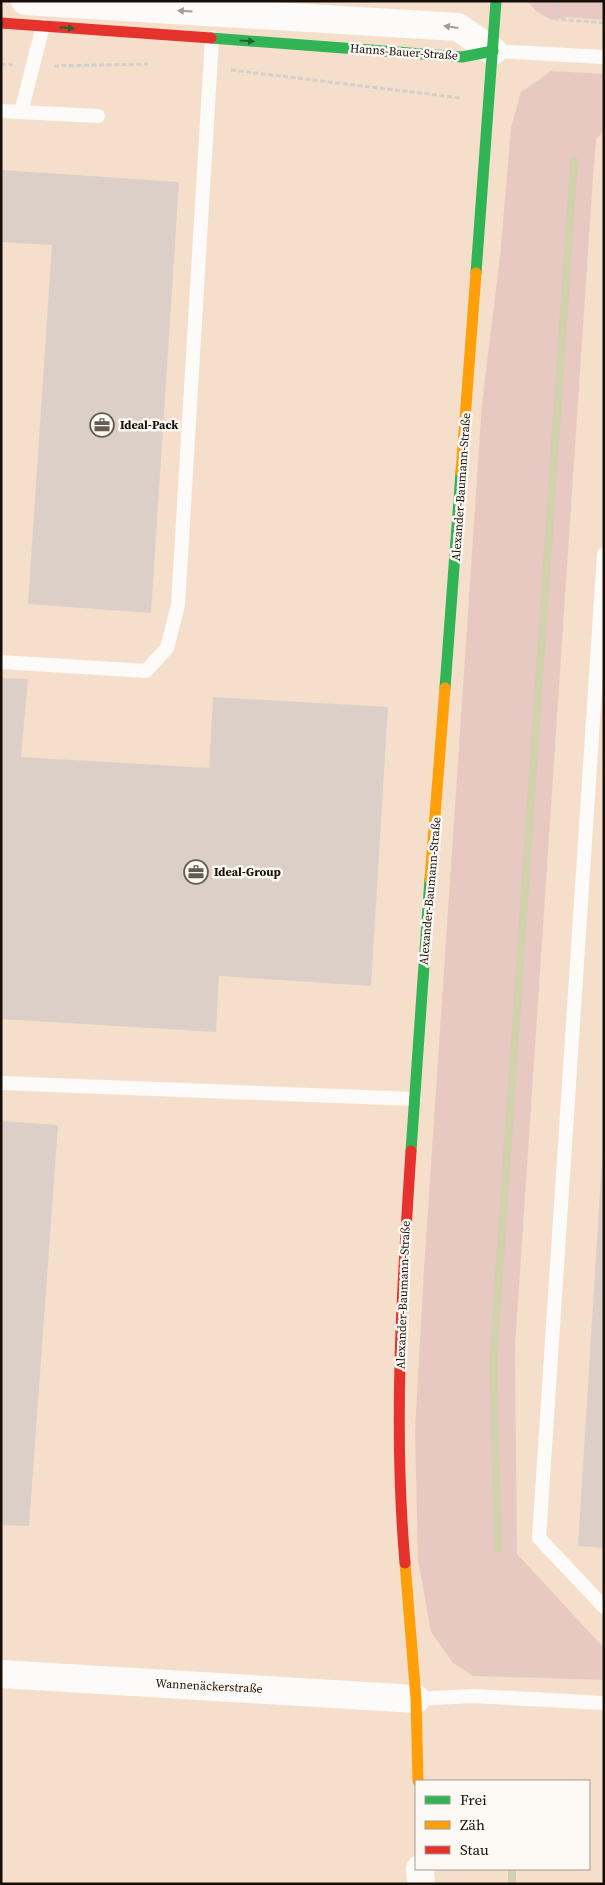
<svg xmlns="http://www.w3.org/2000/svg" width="605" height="1885" font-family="'Source Serif 4',serif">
<rect width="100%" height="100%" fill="#f4e7da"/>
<path fill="#f5dfca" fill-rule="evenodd" d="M1,1H604V1884H1ZM416,1781H589V1869H416Z"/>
<g fill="#e7c9c2">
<path d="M527,1H604V20L567,17L552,20L537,12Z"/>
<path d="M551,71L604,74V131L596,139L593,177L515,1347L517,1554L604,1648V1680L473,1676L453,1663L431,1632L418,1560L415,1431L424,1269L482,403L500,257L511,128L521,92Z"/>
</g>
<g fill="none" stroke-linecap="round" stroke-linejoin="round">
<g stroke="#d1d1ac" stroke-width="8">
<path d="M498,1549L493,1363L574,161"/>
<path d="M512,1869V1884"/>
</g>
</g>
<g fill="#dbcfc7">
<path d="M1,170L179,182L151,613L28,604L52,245L1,242Z"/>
<path d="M1,678L28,679L21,757L209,768L213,697L388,707L371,986L219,976L216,1032L1,1019Z"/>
<path d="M1,1121L58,1125L29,1526L1,1525Z"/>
<path d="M602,1159H604V1548L578,1546Z"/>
</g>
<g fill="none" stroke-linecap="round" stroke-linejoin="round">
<g stroke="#d3cfcc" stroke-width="3" stroke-dasharray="5 2.5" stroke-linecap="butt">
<path d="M559,1L557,19L604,23"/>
<path d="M1,64L13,65"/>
<path d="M54,66L148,64"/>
<path d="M231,70L461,98"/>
</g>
<g stroke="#fdfbf9" stroke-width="14">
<path d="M493,51L604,57"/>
<path d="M1,111L98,116"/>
<path d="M21,112L43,26"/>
<path d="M604,554L539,1538L604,1607"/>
<path d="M1,662L146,671L167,648L178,605L212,38"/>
<path d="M1,1083L414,1099"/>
<path d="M416,1699L473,1696L604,1703"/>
</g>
<g stroke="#fdfbf9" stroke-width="28">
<path d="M25,1L458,27L493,51"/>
<path d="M1,1674L416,1699"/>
<path d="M420,1869L421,1884"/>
</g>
<g stroke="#30b455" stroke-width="11">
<path d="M211,38L462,57L493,51"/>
<path d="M476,273L496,1"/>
<path d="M445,688L461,472"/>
<path d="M411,1151L430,879"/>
</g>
<g stroke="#ff9f0a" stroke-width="11">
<path d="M461,472L476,273"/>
<path d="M430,879L445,688"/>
<path d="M405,1563L416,1699L418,1781"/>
</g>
<g stroke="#e5322d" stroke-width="11">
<path d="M1,23L211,38"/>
<path d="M405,1563C393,1426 402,1288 411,1151"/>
</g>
</g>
<defs><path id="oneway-solid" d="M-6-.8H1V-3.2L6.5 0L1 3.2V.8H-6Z" transform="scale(1.25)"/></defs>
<g fill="#a19d98">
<use href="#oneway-solid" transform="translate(185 11) rotate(-177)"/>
<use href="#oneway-solid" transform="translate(451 27) rotate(-172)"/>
</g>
<g fill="#24622e">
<use href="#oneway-solid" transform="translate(67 28) rotate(4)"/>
<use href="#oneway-solid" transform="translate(247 41) rotate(4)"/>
</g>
<defs>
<g id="office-ring" transform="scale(1.25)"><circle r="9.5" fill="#fcf8f3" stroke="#645b51" stroke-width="1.5"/><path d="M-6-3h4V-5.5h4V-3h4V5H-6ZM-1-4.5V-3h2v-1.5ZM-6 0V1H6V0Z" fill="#645b51"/></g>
</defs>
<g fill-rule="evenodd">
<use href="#office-ring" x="102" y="425"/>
<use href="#office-ring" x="196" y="872"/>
</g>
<g text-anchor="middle" stroke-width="5" stroke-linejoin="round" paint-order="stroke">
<g font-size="12" fill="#170f07" stroke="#fcf8f3">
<text transform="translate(404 52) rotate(4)" y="4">Hanns-Bauer-Straße</text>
<text transform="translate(461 487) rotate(-86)" y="4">Alexander-Baumann-Straße</text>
<text transform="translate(430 891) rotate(-85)" y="4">Alexander-Baumann-Straße</text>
<text transform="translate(403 1295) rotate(-88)" y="4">Alexander-Baumann-Straße</text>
<text transform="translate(209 1686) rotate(3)" y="4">Wannenäckerstraße</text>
</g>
<g font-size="12" font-weight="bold" fill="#170f07" stroke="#fcf8f3" text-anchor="start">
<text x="120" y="429">Ideal-Pack</text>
<text x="214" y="876">Ideal-Group</text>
</g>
</g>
<rect width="605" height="1885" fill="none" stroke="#170f07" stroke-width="5"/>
<rect x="415" y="1780" width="175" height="90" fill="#fcf8f3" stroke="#a09b95"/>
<rect x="425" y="1796" width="25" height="8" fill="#30b455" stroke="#a09b95"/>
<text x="460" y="1805" font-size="15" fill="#170f07">Frei</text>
<rect x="425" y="1821" width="25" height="8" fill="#ff9f0a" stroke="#a09b95"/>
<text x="460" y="1830" font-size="15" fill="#170f07">Zäh</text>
<rect x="425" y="1846" width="25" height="8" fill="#e5322d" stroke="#a09b95"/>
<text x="460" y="1855" font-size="15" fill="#170f07">Stau</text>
</svg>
